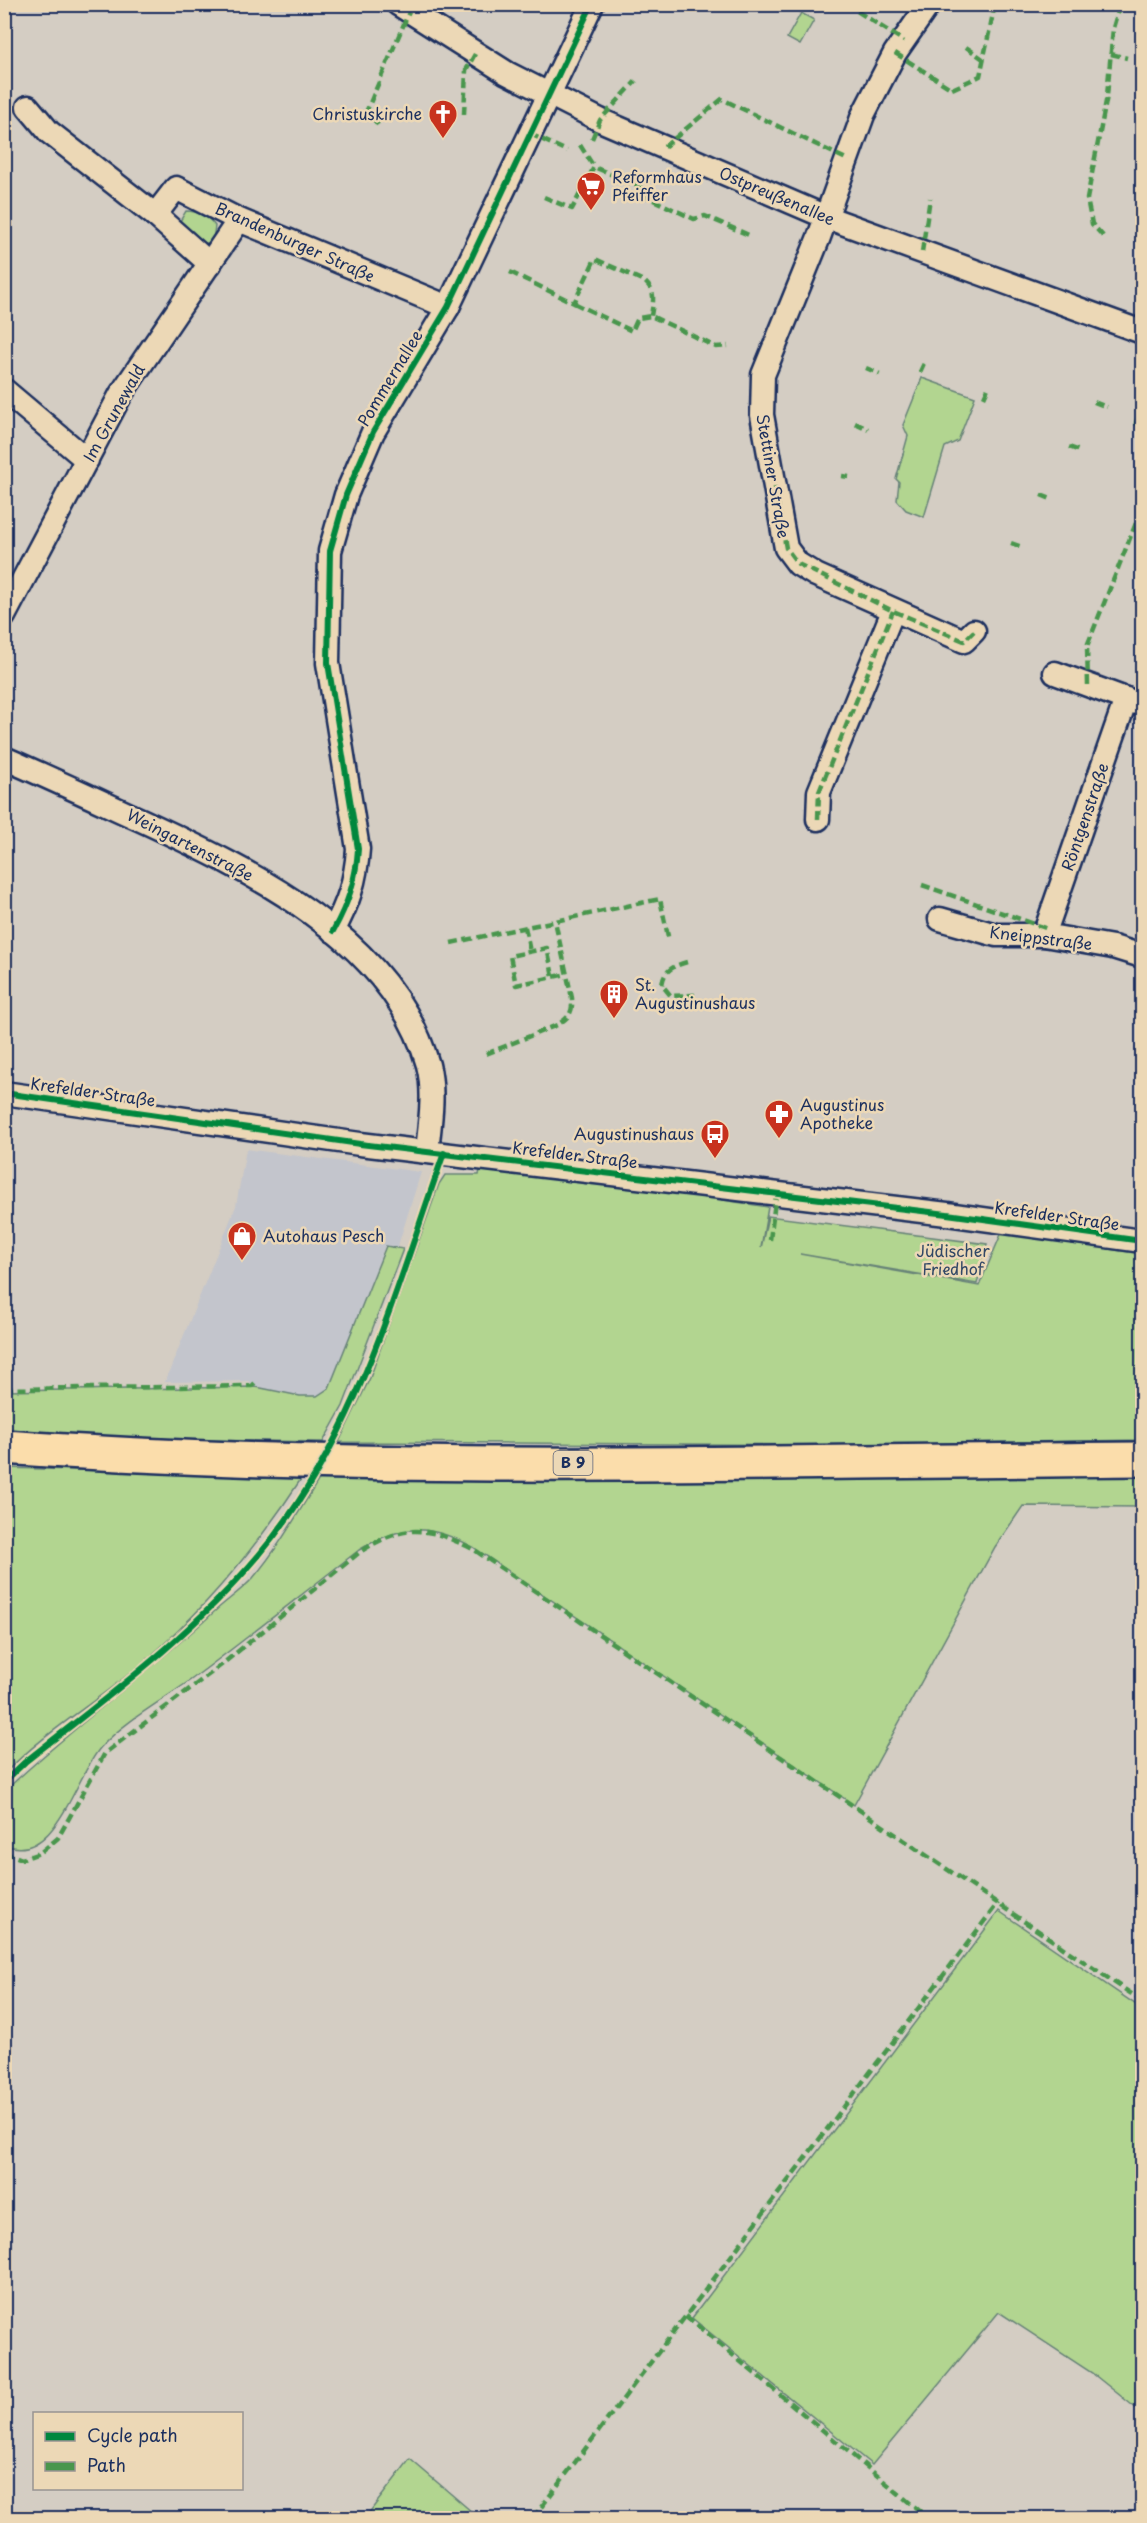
<svg xmlns="http://www.w3.org/2000/svg" width="1147" height="2523" font-family="'Playpen Sans',sans-serif">
<rect width="100%" height="100%" fill="#d4cdc3"/>
<filter id="ink" filterUnits="userSpaceOnUse"><feTurbulence type="fractalNoise" baseFrequency=".0167" numOctaves="2"/><feDisplacementMap in="SourceGraphic" scale="12" xChannelSelector="R" yChannelSelector="G"/><feConvolveMatrix kernelMatrix="1 2 1 2 8 2 1 2 1" color-interpolation-filters="sRGB"/></filter>
<g filter="url(#ink)">
<path fill="#c3c5cc" d="M246,1149L421,1172L397,1249L385,1246L329,1388L317,1396H300L256,1387L249,1381L165,1382L236,1206Z"/>
<g fill="#b2d590" stroke="#668277" stroke-width="1.5">
<path d="M801,13L814,20L800,45L787,38Z"/>
<path d="M186,211C198,211 209,217 215,226L213,240L208,243H199L182,227L180,221Z"/>
<path d="M922,378L975,397L958,441L945,447L924,517L906,510L897,500L899,482L896,479L908,436L903,425Z"/>
<path d="M481,1165L538,1171L768,1207L761,1248L768,1216L987,1244L977,1284L800,1254L979,1286L1002,1232L1114,1240L1108,1249L1142,1254V1440L860,1445L339,1442L370,1378L439,1184L445,1175H479Z"/>
<path d="M386,1246L403,1249L343,1406L323,1442L124,1439L5,1431L4,1391L256,1387L300,1396H317L329,1388Z"/>
<path d="M5,1468L303,1476C258,1545 209,1606 147,1659C101,1699 47,1730 5,1773Z"/>
<path d="M1142,1475V1507L1023,1506L995,1547L854,1805L473,1547C429,1523 401,1524 359,1550C303,1593 249,1637 192,1679C162,1701 126,1720 101,1747C75,1776 56,1865 5,1845L4,1792L9,1787C75,1725 149,1673 215,1611C227,1600 242,1590 253,1578C280,1546 299,1511 321,1476Z"/>
<path d="M999,1911L1142,2009V2413L1092,2373L999,2312L872,2465L692,2318Z"/>
<path d="M410,2459L479,2518H365Z"/>
</g>
<g fill="none" stroke-linecap="round" stroke-linejoin="round">
<g stroke="#1b2f5e" stroke-width="27">
<g id="minor">
<path d="M398,4L507,73L600,120L826,217L1142,332"/>
<path d="M929,4L895,53L863,115L819,237L763,375L762,415L786,548L798,564L816,575L964,641L974,631"/>
<path d="M28,107L49,132L155,215L210,264"/>
<path d="M155,215L176,188L239,220L448,307"/>
<path d="M4,390L87,460"/>
<path d="M4,616L121,394L239,220"/>
<path d="M1055,673L1142,705"/>
<path d="M4,758C50,778 95,799 141,820C251,871 392,938 428,1065C435,1092 430,1123 427,1151"/>
<path d="M818,819L819,792L893,611"/>
<path d="M940,919L996,935H1044L1113,947L1142,956"/>
<path d="M333,931C348,904 356,880 358,849L328,663L330,551L346,495L373,432L448,307L592,4"/>
<path d="M1044,935L1126,699"/>
<path d="M4,1093L360,1144L947,1214L1142,1241"/>
</g>
</g>
<g stroke="#1b2f5e" stroke-width="38">
<path id="primary" d="M4,1447C383,1474 764,1462 1142,1459"/>
</g>
<use href="#minor" stroke="#ecd8b6" stroke-width="22"/>
<use href="#primary" stroke="#fbddab" stroke-width="33"/>
<g stroke="#49964d" stroke-width="4.5" stroke-dasharray="9 4.5" stroke-linecap="butt">
<path d="M846,4L904,41"/>
<path d="M966,47L983,59"/>
<path d="M895,53L952,89L980,76L995,4"/>
<path d="M1111,54L1127,58"/>
<path d="M464,114L466,70L475,54"/>
<path d="M378,125L367,110L409,12"/>
<path d="M530,134L567,151"/>
<path d="M592,139L600,120L636,81"/>
<path d="M580,145L594,167"/>
<path d="M664,147L722,99L846,159"/>
<path d="M544,197L572,209L594,167L643,188L645,196L694,219L705,216L751,236"/>
<path d="M1103,236L1092,224L1087,199L1107,96L1113,28L1120,4"/>
<path d="M922,252L930,198"/>
<path d="M510,272L574,303L595,259L644,281C657,292 653,301 651,316"/>
<path d="M574,303L632,331L638,318L651,316L716,347L728,346"/>
<path d="M866,368L880,374"/>
<path d="M920,372L925,361"/>
<path d="M984,397L989,386"/>
<path d="M1094,402L1107,407"/>
<path d="M1142,405L1136,423L1141,428L1142,488"/>
<path d="M855,423L868,429"/>
<path d="M765,434L786,548L798,564L893,611L964,641L974,631"/>
<path d="M1069,447L1080,451"/>
<path d="M842,476L849,477"/>
<path d="M1041,495L1051,499"/>
<path d="M1011,543L1022,547"/>
<path d="M1088,685L1087,646L1142,508"/>
<path d="M818,819L819,792L893,611"/>
<path d="M922,885L1046,928"/>
<path d="M525,927L530,952"/>
<path d="M451,943L660,899L669,941"/>
<path d="M687,962C673,966 664,970 662,985L671,996L695,995"/>
<path d="M553,976L547,948L510,956L516,985L567,974"/>
<path d="M486,1054L557,1025C570,1017 573,1012 572,998L555,921"/>
<path d="M770,1240L776,1194"/>
<path d="M4,1389L252,1386L257,1381"/>
<path d="M4,1852L22,1859L40,1853L58,1838L105,1753L220,1666L360,1552C406,1523 425,1526 473,1549L1142,2001"/>
<path d="M686,2316L928,2518"/>
<path d="M533,2518L998,1903"/>
</g>
<g stroke="#ecd8b6" stroke-width="10">
<g id="cycleway">
<path d="M333,931C348,904 356,880 358,849L328,663L330,551L346,495L373,432L448,307L592,4"/>
<path d="M4,1093L360,1144L947,1214L1142,1241"/>
<path d="M4,1782L25,1762C107,1697 191,1636 259,1555C356,1440 395,1291 444,1153"/>
</g>
</g>
<use href="#cycleway" stroke="#00873e" stroke-width="6"/>
</g>
</g>
<defs>
<g id="church-pin" transform="scale(1.5)"><path d="M0 17L-7.5 6A9.5 9.5 0 1 1 7.5 6Z" fill="#c8321e" stroke="#ecd8b6"/><path d="M-1.2-6h2.4v3.5h3.3v2.4h-3.3V6h-2.4V-.1h-3.3v-2.4h3.3Z" fill="#fff"/></g>
<g id="supermarket-pin" transform="scale(1.5)"><path d="M0 17L-7.5 6A9.5 9.5 0 1 1 7.5 6Z" fill="#c8321e" stroke="#ecd8b6"/><path d="M-6-5.5h2.5l.6 2H6L4.5 2H-2.5L-4.4-4H-6ZM-1.5 3.2a1.3 1.3 0 1 0 .1 0ZM3 3.2a1.3 1.3 0 1 0 .1 0Z" fill="#fff"/></g>
<g id="building-pin" transform="scale(1.5)"><path d="M0 17L-7.5 6A9.5 9.5 0 1 1 7.5 6Z" fill="#c8321e" stroke="#ecd8b6"/><path d="M-4-6H4V6H1V3H-1V6H-4ZM-2.5-4.3h1.7v1.8h-1.7ZM.8-4.3h1.7v1.8H.8ZM-2.5-1h1.7V.8h-1.7ZM.8-1h1.7V.8H.8Z" fill="#fff"/></g>
<g id="pharmacy-pin" transform="scale(1.5)"><path d="M0 17L-7.5 6A9.5 9.5 0 1 1 7.5 6Z" fill="#c8321e" stroke="#ecd8b6"/><path d="M-2-6h4v4h4v4h-4v4h-4v-4h-4v-4h4Z" fill="#fff"/></g>
<g id="bus-pin" transform="scale(1.5)"><path d="M0 17L-7.5 6A9.5 9.5 0 1 1 7.5 6Z" fill="#c8321e" stroke="#ecd8b6"/><path d="M-5-6H5V4H4V6H2V4H-2V6H-4V4H-5ZM-3.5-4V0h7V-4ZM-3.5 1.2v1.5H-2V1.2ZM2 1.2v1.5H3.5V1.2Z" fill="#fff"/></g>
<g id="shop-pin" transform="scale(1.5)"><path d="M0 17L-7.5 6A9.5 9.5 0 1 1 7.5 6Z" fill="#c8321e" stroke="#ecd8b6"/><path d="M-5-2.5h2.3a2.7 3.5 0 0 1 5.4 0H5L5.5 6h-11ZM-1.5-2.5h3a1.5 2.3 0 0 0-3 0Z" fill="#fff"/></g>
</defs>
<g fill-rule="evenodd">
<use href="#church-pin" x="443" y="114"/>
<use href="#supermarket-pin" x="591" y="186"/>
<use href="#building-pin" x="614" y="994"/>
<use href="#pharmacy-pin" x="779" y="1114"/>
<use href="#bus-pin" x="715" y="1134"/>
<use href="#shop-pin" x="242" y="1236"/>
</g>
<g text-anchor="middle" stroke-width="5" stroke-linejoin="round" paint-order="stroke">
<rect fill="#ecd8b6" stroke="#5a6278" stroke-width="1.5" x="553.5" y="1451" width="39" height="24" rx="4.5"/>
<g font-size="15" font-weight="bold" fill="#1b2f5e">
<text x="573" y="1468">B 9</text>
</g>
<g font-size="16" fill="#1b2f5e" stroke="#ecd8b6" text-anchor="start">
<text x="422" y="120" text-anchor="end">Christuskirche</text>
<text x="612" y="183">Reformhaus<tspan x="612" dy="18">Pfeiffer</tspan></text>
<text x="635" y="991">St.<tspan x="635" dy="18">Augustinushaus</tspan></text>
<text x="800" y="1111">Augustinus<tspan x="800" dy="18">Apotheke</tspan></text>
<text x="694" y="1140" text-anchor="end">Augustinushaus</text>
<text x="263" y="1242">Autohaus Pesch</text>
</g>
<g font-size="16" fill="#1b2f5e" stroke="#ecd8b6">
<text transform="translate(777 196) rotate(23)" y="6">Ostpreußenallee</text>
<text transform="translate(295 242) rotate(24)" y="6">Brandenburger Straße</text>
<text transform="translate(390 378) rotate(-59)" y="6">Pommernallee</text>
<text transform="translate(114 413) rotate(-61)" y="6">Im Grunewald</text>
<text transform="translate(773 476) rotate(80)" y="6">Stettiner Straße</text>
<text transform="translate(1085 817) rotate(-71)" y="6">Röntgenstraße</text>
<text transform="translate(190 845) rotate(27)" y="6">Weingartenstraße</text>
<text transform="translate(1041 938) rotate(7)" y="6">Kneippstraße</text>
<text transform="translate(93 1092) rotate(8)" y="6">Krefelder Straße</text>
<text transform="translate(575 1155) rotate(7)" y="6">Krefelder Straße</text>
<text transform="translate(1057 1216) rotate(8)" y="6">Krefelder Straße</text>
</g>
<g font-size="16" fill="#324866" stroke="#ecd8b6">
<text x="953" y="1257">Jüdischer<tspan x="953" dy="18">Friedhof</tspan></text>
</g>
</g>
<rect width="1147" height="2523" fill="none" stroke="#ecd8b6" stroke-width="24"/>
<rect x="12" y="12" width="1123" height="2499" fill="none" stroke="#1b2f5e" stroke-width="2" filter="url(#ink)"/>
<rect x="33" y="2412" width="210" height="78" fill="#ecd8b6" stroke="#989493" stroke-width="1.5"/>
<rect x="45" y="2432" width="30" height="9" fill="#00873e" stroke="#989493" stroke-width="1.5"/>
<text x="87" y="2442" font-size="18" fill="#1b2f5e">Cycle path</text>
<rect x="45" y="2462" width="30" height="9" fill="#49964d" stroke="#989493" stroke-width="1.5"/>
<text x="87" y="2472" font-size="18" fill="#1b2f5e">Path</text>
</svg>
